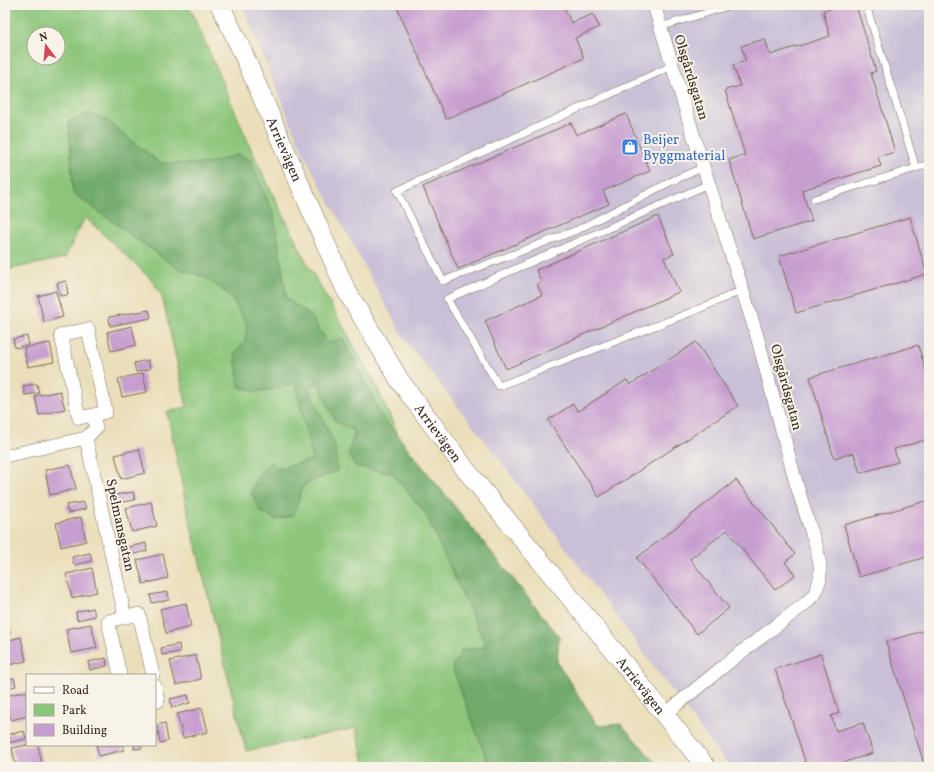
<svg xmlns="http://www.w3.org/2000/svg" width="934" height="772" font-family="Vollkorn,serif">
<rect width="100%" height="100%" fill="#f7f3e8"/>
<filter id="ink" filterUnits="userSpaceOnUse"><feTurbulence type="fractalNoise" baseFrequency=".025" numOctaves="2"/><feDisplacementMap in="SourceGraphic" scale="8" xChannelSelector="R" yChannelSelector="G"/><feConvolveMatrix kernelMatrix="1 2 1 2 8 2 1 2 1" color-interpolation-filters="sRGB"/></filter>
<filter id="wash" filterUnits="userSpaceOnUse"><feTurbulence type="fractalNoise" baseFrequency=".012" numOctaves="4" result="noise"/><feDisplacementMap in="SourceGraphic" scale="16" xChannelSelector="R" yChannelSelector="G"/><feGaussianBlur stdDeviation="0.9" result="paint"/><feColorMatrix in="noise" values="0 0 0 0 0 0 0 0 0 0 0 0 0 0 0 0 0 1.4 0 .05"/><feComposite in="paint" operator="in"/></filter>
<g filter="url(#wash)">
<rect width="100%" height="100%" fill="#ebdfbb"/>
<path fill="#c9bfd7" d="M242,5H929V767H731L716,750L503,464L403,337L304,155Z"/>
<path fill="#8cc67a" stroke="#64784c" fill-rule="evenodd" d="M5,5H189L255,158L308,265L374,381L547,767H365L356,728L246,751L188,514L167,412L187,407L162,296L152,280L85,217L65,258L5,270ZM34,34H58V58H34Z"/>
<path fill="#71ab6a" stroke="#566a44" d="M88,113L106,120L160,163L207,164L239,154L250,160L274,215L287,299L311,316L328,343L343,338L381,415L559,636L557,662L598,726L621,724L659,767H495L487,761L452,667L462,650L486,647L426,514L392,473L356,467L348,454L355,431L335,421L318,382L308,387L335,445L337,471L303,485L294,515L277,520L261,512L251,493L258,476L272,461L274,469L312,460L296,384L258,392L239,387L235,353L245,341L247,324L229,295L205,277L177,268L73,193L69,122Z"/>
<g id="blocks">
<g fill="#c79ed0">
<path d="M396,5H563L571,23L593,14L599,27L575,38L584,58L446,119Z"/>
<path d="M843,5H856L876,71L871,73L895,152L878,157L881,166L802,190L812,221L753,239L729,160L745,155L725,90L740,86L733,65L746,61L741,46L765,39L770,55L830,36L823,11Z"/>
<path d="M626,114L650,171L603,191L609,204L458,269L423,187L571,123L576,135Z"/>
<path d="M658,216L674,254L664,258L679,292L506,369L485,321L542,295L537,284L541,282L536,270Z"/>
<path d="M910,217L927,274L796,313L779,256Z"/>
<path d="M66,281L68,295L60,296L57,283Z"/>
<path d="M56,291L63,317L44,322L38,296Z"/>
<path d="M149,310L151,318L110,326L109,317Z"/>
<path d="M132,326L136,345L111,351L107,332Z"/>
<path d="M27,336L29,345L15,348L13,339Z"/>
<path d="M696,342L738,406L599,497L548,420L573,404L578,411L627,380L630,385Z"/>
<path d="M50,343L54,362L28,367L24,348Z"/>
<path d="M918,345L929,382V439L894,449L898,462L860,473L854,453L834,458L810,377Z"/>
<path d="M148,360L150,369L136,372L134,363Z"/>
<path d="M143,373L147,392L122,397L118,379Z"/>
<path d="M37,384L39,393L25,395L23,386Z"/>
<path d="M60,391L65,409L39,415L35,396Z"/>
<path d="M139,449L145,473L121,479L115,455Z"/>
<path d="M70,465L76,489L50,495L45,470Z"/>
<path d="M736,480L795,554L785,562L795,575L775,590L727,530L690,559L729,608L697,634L637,558Z"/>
<path d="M133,492L135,500L117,503L115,495Z"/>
<path d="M929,500V556L859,577L844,525Z"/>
<path d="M84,502L86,509L68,513L66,505Z"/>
<path d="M151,502L157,526L132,532L126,508Z"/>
<path d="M81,517L86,541L61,547L56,523Z"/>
<path d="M146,543L147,551L130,555L128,547Z"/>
<path d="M90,553L92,561L74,565L72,557Z"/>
<path d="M163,554L168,578L143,584L137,560Z"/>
<path d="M92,568L97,592L72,598L66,574Z"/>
<path d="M168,592L169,600L152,603L150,595Z"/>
<path d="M186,603L191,627L166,633L160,609Z"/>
<path d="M93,608L95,616L77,620L76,612Z"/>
<path d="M91,624L97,648L71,653L66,629Z"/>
<path d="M9,626L10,634L5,635V627Z"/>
<path d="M929,629V767H925L886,642Z"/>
<path d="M21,637L26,661L5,666V641Z"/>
<path d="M179,644L180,652L162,655L161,648Z"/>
<path d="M821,654L839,713L831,716L836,731L863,723L873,753L830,767H807L775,669Z"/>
<path d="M196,655L201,679L176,685L170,661Z"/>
<path d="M106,658L107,666L90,670L88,662Z"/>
<path d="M14,678L16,686L5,689V680Z"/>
<path d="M27,691V716L11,720L5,696Z"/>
<path d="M188,695L190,703L172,708L170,699Z"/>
<path d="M202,708L208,732L183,738L177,714Z"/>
<path d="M165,723L168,741L160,743L157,725Z"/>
<path d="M24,731L26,739L8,743L6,735Z"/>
<path d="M27,745H38L43,767H16L12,748Z"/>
<path d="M96,745H123L124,750L99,756Z"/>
<path d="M134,745H142V748L134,749Z"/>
</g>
</g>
</g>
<g filter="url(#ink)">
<use href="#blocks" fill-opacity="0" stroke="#796955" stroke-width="1"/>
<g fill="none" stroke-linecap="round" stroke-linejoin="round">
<g stroke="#796955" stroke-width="8">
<g id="service">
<path d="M660,27L732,5"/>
<path d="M672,66L397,191L443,281L577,230L672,181L704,167"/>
<path d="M916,168L929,164"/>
<path d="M709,184L447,299L499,386L694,311L743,290"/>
<path d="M814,199L916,168L866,5"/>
</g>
</g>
<g stroke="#796955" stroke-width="14">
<g id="minor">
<path d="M654,5L693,134L757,336L796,483L817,549L820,565V579L815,593L806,603L735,657L664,715"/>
<path d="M86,438L125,617"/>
<path d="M5,456L86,438L96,428L93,415L106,412L88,329L61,335L79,418L93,415"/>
<path d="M120,675L108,621L139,614L153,675"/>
<path d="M155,686L158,701L155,702"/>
</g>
</g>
<g stroke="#796955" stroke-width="20">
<g id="secondary">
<path id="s1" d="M220,5L243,53L265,104L345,288L400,381L466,470L601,635L706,767"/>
</g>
</g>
<use href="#service" stroke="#fff" stroke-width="7"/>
<use href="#minor" stroke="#fff" stroke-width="13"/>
<use href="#secondary" stroke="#fff" stroke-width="19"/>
</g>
</g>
<defs>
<g id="shop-square" transform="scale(0.9)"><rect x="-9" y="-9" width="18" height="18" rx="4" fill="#3f7fe0" stroke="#f7f3e8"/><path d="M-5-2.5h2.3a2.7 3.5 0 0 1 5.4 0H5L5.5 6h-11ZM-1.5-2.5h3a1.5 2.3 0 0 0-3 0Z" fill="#fff"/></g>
</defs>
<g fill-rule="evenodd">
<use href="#shop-square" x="630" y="147"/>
</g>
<g text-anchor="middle" stroke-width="4" stroke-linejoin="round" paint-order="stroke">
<g font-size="14" fill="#3b2a1e" stroke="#f7f3e8">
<text transform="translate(692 77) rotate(73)" y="5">Olsgårdsgatan</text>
<text dy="5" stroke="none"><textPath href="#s1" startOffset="158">Arrievägen</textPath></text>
<text transform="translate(787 387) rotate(75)" y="5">Olsgårdsgatan</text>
<text dy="5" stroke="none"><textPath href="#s1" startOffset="482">Arrievägen</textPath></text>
<text transform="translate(121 525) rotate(78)" y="5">Spelmansgatan</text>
<text dy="5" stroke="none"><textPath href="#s1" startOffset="806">Arrievägen</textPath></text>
</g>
<g font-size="14" fill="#366cbe" stroke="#f7f3e8" text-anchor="start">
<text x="643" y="144">Beijer<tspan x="643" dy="16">Byggmaterial</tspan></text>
</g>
</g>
<rect width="934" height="772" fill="none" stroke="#f7f3e8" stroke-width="20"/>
<rect x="26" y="674" width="130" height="72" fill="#f7f3e8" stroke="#aca397"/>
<rect x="34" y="687" width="20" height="6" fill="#ffffff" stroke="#aca397"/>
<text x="62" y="694" font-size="12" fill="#3b2a1e">Road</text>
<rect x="34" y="704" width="20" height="12" fill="#8cc67a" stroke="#aca397"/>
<text x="62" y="714" font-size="12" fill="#3b2a1e">Park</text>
<rect x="34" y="724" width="20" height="12" fill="#c79ed0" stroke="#aca397"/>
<text x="62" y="734" font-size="12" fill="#3b2a1e">Building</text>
<g transform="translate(46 46) rotate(344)"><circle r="19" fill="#f7f3e8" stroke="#aca397"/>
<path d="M0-3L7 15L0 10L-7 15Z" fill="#d1495b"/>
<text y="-6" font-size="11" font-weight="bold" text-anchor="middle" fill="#3b2a1e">N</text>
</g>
</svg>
